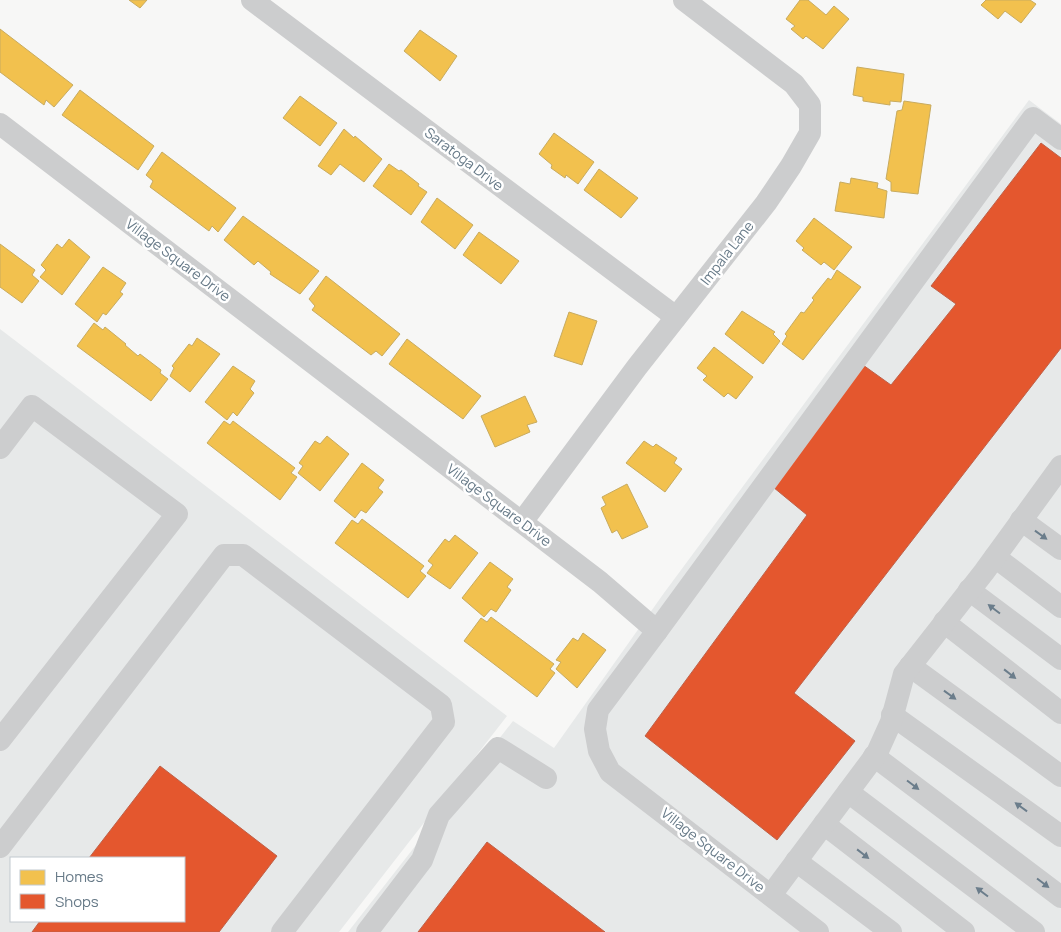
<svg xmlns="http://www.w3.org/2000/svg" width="1061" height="932" font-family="Manrope,sans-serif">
<rect width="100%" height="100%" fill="#f7f7f6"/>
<g fill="#e7e9e9" fill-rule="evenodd">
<path d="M1029,100L1061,124V932H348L513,721L554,748L664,593Z"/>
<path d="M0,329L507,716L339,932H0ZM11,858H184V921H11Z"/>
</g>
<g fill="#f2c14e" stroke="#c8ab5f">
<path d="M129,0H147L140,8Z"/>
<path d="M800,0H808L826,15L834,6L849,19L823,49L806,36L803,39L791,29L795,26L786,19Z"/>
<path d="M986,0H1030L1036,4L1021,23L1005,11L998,19L981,5Z"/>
<path d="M0,29L73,85L54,107L46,100L44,105L0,72Z"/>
<path d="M420,30L457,56L440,81L404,51Z"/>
<path d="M857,67L904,74L901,102L890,101V105L863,101V97L853,95Z"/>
<path d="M80,90L154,146L138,170L62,115Z"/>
<path d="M300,96L337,123L320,146L283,118Z"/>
<path d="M904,101L931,105L918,194L891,191V182L886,179L897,111L902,110Z"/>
<path d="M344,129L354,138L355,136L382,159L364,182L340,164L331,175L318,166Z"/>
<path d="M554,133L594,162L578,184L566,175L565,178L551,168L552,165L539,154Z"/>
<path d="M162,152L236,208L218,232L212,226L209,231L150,187L153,181L146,175Z"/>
<path d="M389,164L399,171L401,170L419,184L418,186L427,192L411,215L373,186Z"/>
<path d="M599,169L638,198L621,218L584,190Z"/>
<path d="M851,178L878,183L877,188L887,191L884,218L835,211L840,182L850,184Z"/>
<path d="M437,198L473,225L455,249L421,222Z"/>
<path d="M243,216L319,271L300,294L270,274L271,272L258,261L254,265L224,240Z"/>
<path d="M814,218L852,247L834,270L824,262L821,265L802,250L804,248L796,241Z"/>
<path d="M479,232L519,261L501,284L463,255Z"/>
<path d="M69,239L90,257L62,295L40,277L46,270L41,265L57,244L62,248Z"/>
<path d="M0,244L35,270L32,275L39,281L22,303L0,287Z"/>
<path d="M103,267L126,283L120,292L123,294L106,315L103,313L97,322L75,304Z"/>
<path d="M837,270L861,287L803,360L782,344L787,336L785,334L801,312L804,313L814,300L812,298L828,278L831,280Z"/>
<path d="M326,276L400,334L382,356L376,351L371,355L312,310L315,306L309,299Z"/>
<path d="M742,311L775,332L773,334L780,341L763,364L725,334Z"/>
<path d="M569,312L597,321L582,365L554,356Z"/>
<path d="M94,323L103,330L105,327L126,344L125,345L138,356L140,354L161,370L160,373L168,379L151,401L77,346Z"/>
<path d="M197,338L220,354L190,392L170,376L174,368L172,366L189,344L192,346Z"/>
<path d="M407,339L481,396L463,419L389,364Z"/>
<path d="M714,347L753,377L736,399L728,393L724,397L703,380L707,376L697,368Z"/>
<path d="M233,366L255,381L250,389L254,393L237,416L233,412L227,420L205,402Z"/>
<path d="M525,396L537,422L527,425L530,432L495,447L481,416Z"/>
<path d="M224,421L230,425L233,421L295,468L291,473L297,477L280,500L207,443Z"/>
<path d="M327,436L349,454L320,491L298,473L303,466L299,463L315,441L320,444Z"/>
<path d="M644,441L653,447L656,444L677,458L674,463L682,469L665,492L626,463Z"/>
<path d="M362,463L384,480L378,488L383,492L366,513L361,510L355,518L334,501Z"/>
<path d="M627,484L648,527L622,539L617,530L612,533L601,508L606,505L602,497Z"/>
<path d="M362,519L424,566L420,571L426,576L408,598L335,543L352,520L358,524Z"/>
<path d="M455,535L478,553L450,589L427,573L433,565L428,561L445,539L449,542Z"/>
<path d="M490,562L513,579L507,587L511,590L496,612L491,609L484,617L462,598Z"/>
<path d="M491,617L554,664L550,669L555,673L537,697L464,641L481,618L487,622Z"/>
<path d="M583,633L606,650L577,688L556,669L561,662L556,660L573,638L578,641Z"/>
</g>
<g fill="#e4572e" stroke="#be6149">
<path d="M1041,143L1061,158V348L794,693L855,741L777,840L645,736L807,515L773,487L863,365L891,385L956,304L931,286Z"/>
<path d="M160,766L277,856L219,932H32L40,921H184V858H89Z"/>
<path d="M487,842L605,932H418Z"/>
</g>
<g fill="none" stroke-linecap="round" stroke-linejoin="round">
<g stroke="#cccdce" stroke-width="22">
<path d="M252,0L676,317"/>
<path d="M0,124L600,582L657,631"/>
<path d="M0,448L32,406L177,514L0,740"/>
<path d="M1021,520L1061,549"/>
<path d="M522,522L637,367L766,203L791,166L810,133V105L794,84L684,0"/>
<path d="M995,557L1061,607"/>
<path d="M969,590L1061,659"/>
<path d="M944,622L1061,713"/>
<path d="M910,666L1061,776"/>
<path d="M892,715L1061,836"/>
<path d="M874,756L1061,897"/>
<path d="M848,792L1034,932"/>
<path d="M824,824L964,932"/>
<path d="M0,847L224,555H243L441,705L444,722L282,932"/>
<path d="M796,861L891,932"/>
<path d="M771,895L877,753L891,722L904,674L984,572L1061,466"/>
<path d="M367,932L422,860L439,815L498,748L546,778"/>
<path d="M818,932L610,772L599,751L595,729L598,710L657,631L1033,118L1061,139"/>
</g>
</g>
<defs><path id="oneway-solid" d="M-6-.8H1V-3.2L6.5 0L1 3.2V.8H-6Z" transform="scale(1.25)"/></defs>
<g fill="#6b7d8b">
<use href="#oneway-solid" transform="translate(1041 535) rotate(36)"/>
<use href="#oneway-solid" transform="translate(994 609) rotate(-143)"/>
<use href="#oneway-solid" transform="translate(1010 674) rotate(38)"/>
<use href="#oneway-solid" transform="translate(950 695) rotate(36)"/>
<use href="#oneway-solid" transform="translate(913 785) rotate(37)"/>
<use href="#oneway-solid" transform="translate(1021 807) rotate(-144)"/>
<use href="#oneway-solid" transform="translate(863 854) rotate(38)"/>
<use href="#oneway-solid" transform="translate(1043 883) rotate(37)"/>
<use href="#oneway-solid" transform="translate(982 892) rotate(-143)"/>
</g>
<g text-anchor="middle" stroke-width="5" stroke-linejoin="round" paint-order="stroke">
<g font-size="14" fill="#667987" stroke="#fff">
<text transform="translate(464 159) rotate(37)" y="5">Saratoga Drive</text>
<text transform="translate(727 253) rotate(-52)" y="5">Impala Lane</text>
<text transform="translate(178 260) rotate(37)" y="5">Village Square Drive</text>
<text transform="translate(499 505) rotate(37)" y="5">Village Square Drive</text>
<text transform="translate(713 850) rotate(38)" y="5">Village Square Drive</text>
</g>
</g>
<rect x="10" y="857" width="175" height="65" fill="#ffffff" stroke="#c2c9cf"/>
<rect x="20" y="870" width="25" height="15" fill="#f2c14e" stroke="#c2c9cf"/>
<text x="55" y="882" font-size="15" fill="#667987">Homes</text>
<rect x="20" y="894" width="25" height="15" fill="#e4572e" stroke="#c2c9cf"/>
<text x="55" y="907" font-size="15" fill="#667987">Shops</text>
</svg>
